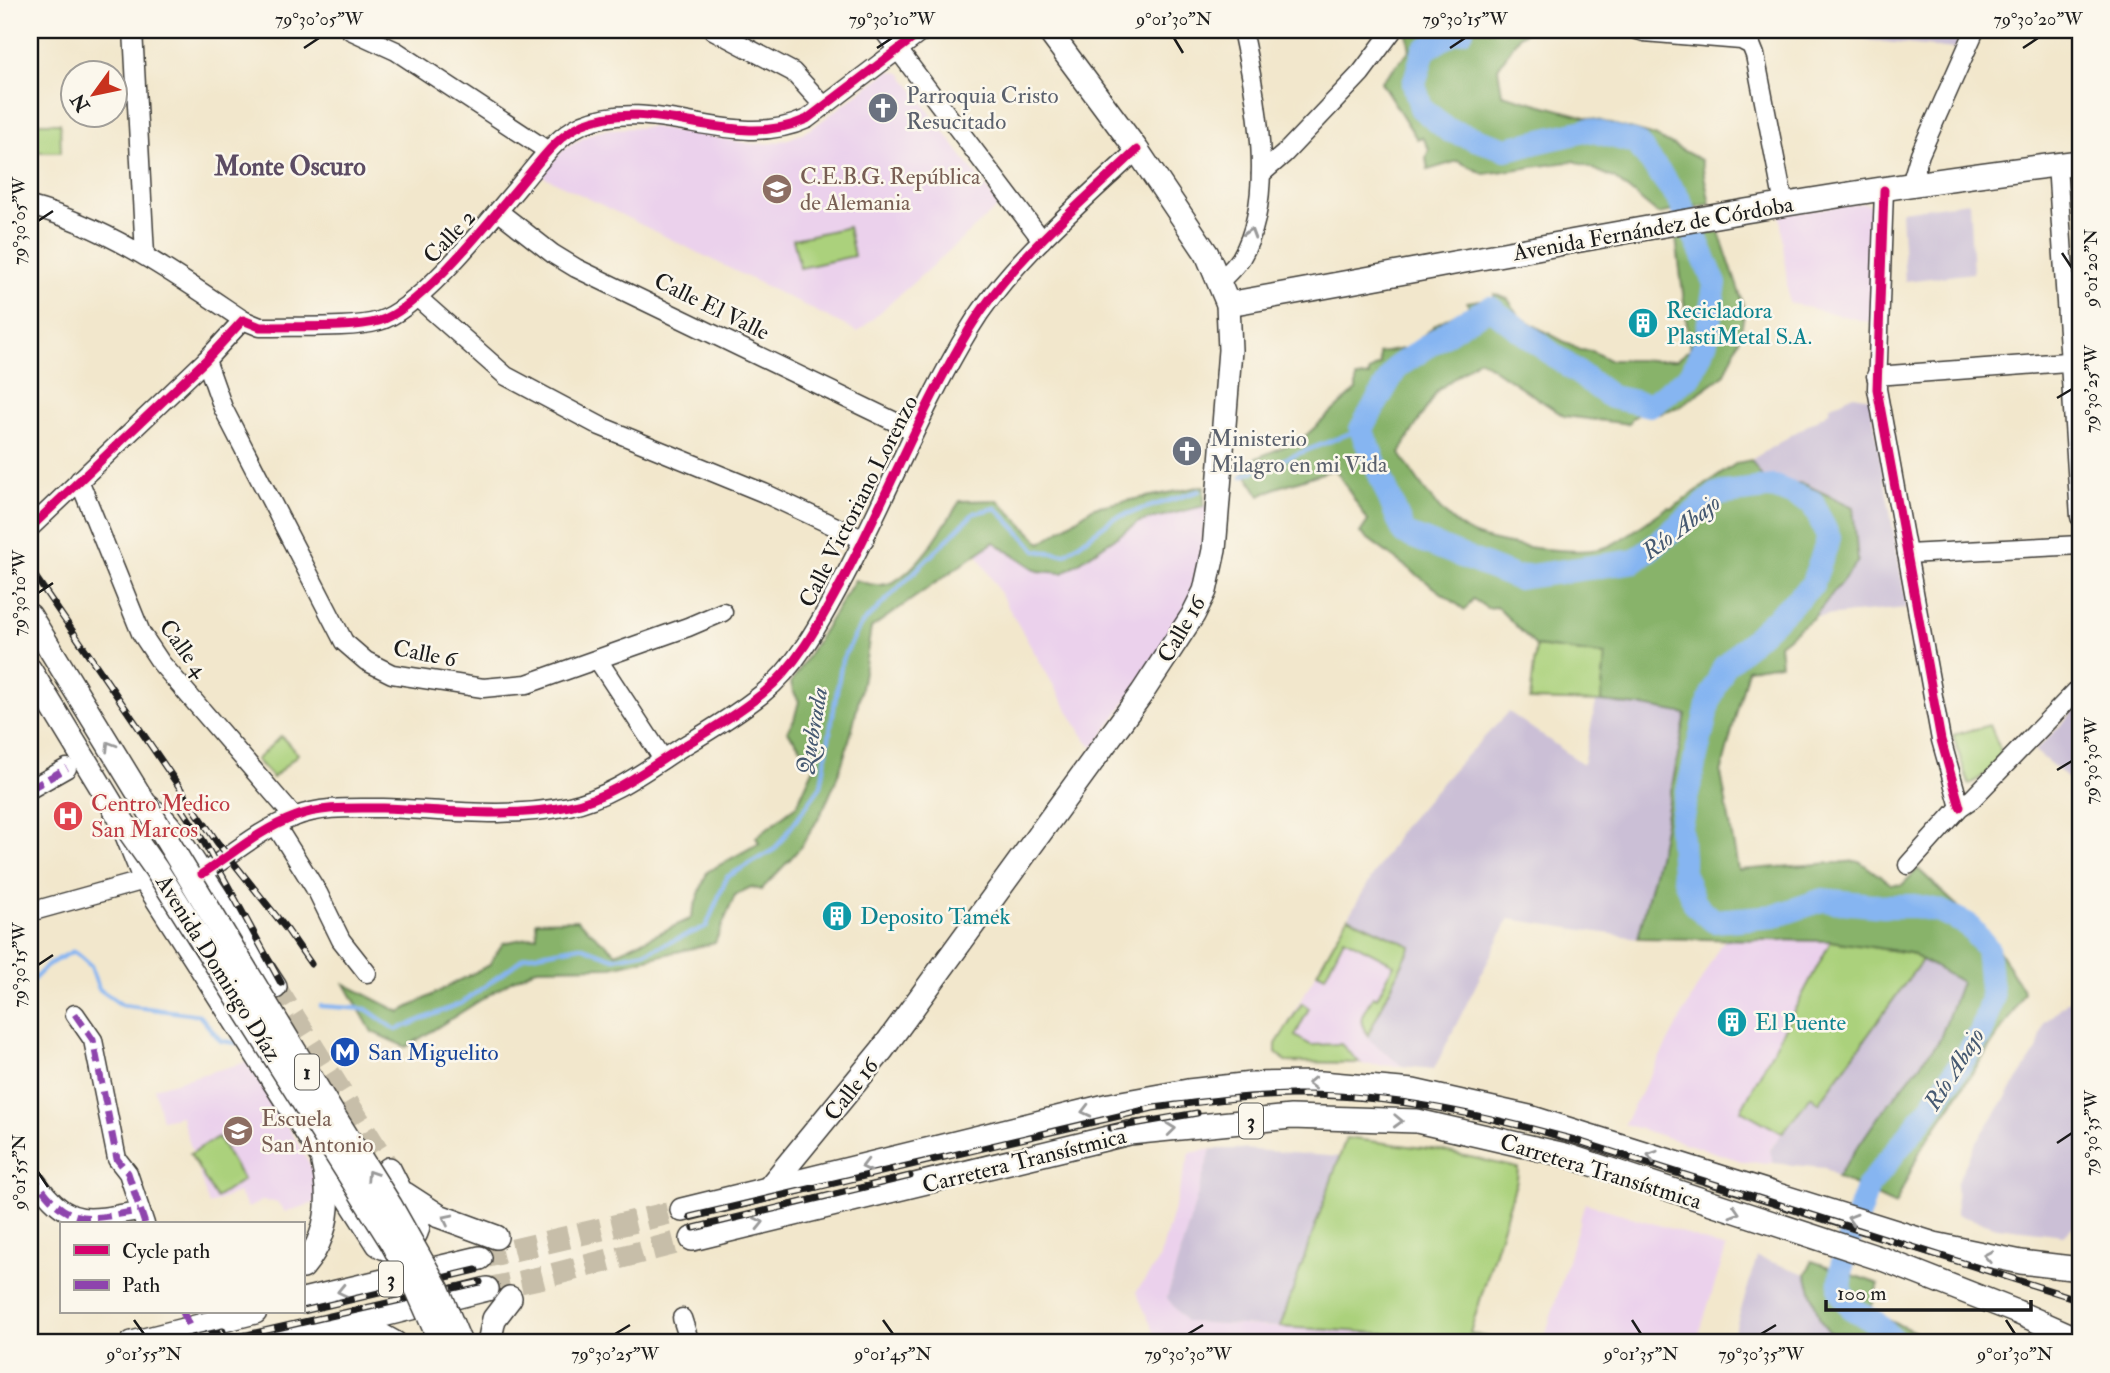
<svg xmlns="http://www.w3.org/2000/svg" width="2110" height="1373" font-family="'IM FELL Double Pica',serif">
<rect width="100%" height="100%" fill="#fbf7ec"/>
<filter id="ink" filterUnits="userSpaceOnUse"><feTurbulence type="fractalNoise" baseFrequency=".0143" numOctaves="2"/><feDisplacementMap in="SourceGraphic" scale="14" xChannelSelector="R" yChannelSelector="G"/><feConvolveMatrix kernelMatrix="1 2 1 2 8 2 1 2 1" color-interpolation-filters="sRGB"/></filter>
<filter id="wash" filterUnits="userSpaceOnUse"><feTurbulence type="fractalNoise" baseFrequency=".00686" numOctaves="4" result="noise"/><feDisplacementMap in="SourceGraphic" scale="28" xChannelSelector="R" yChannelSelector="G"/><feGaussianBlur stdDeviation="1.57" result="paint"/><feColorMatrix in="noise" values="0 0 0 0 0 0 0 0 0 0 0 0 0 0 0 0 0 1.4 0 .05"/><feComposite in="paint" operator="in"/></filter>
<g filter="url(#wash)">
<rect width="100%" height="100%" fill="#f2e7cc"/>
<g fill="#ebd1ec">
<path d="M889,71L901,73L999,206L858,332L541,175L563,150L590,134L608,129L653,127L754,144L773,143L791,138L812,128Z"/>
<path d="M1864,203L1870,205L1876,212L1873,323L1789,303L1780,214Z"/>
<path d="M1211,504L1206,555L1189,608L1094,748L1083,736L976,552L994,542L1038,570L1063,573L1139,522Z"/>
<path d="M1348,917L1411,946L1367,1037L1402,1066L1285,1062L1276,1052V1044Z"/>
<path d="M1727,938L1831,941L1741,1110L1782,1133L1770,1149L1773,1163L1745,1162L1624,1124L1720,945Z"/>
<path d="M250,1061L319,1180L318,1202L285,1212L277,1202L262,1201L248,1208L238,1192L209,1205L181,1116L162,1120L154,1088Z"/>
<path d="M1211,1149L1167,1298L1186,1322L1398,1334L1428,1343H1159L1136,1292L1159,1260L1190,1153Z"/>
<path d="M1585,1203L1675,1230L1726,1249L1696,1343H1543Z"/>
</g>
<g fill="#cbbfd6">
<path d="M1766,30H1965L1955,49Z"/>
<path d="M1969,202L1973,273L1905,281L1901,211Z"/>
<path d="M1854,395L1870,398L1907,608L1814,617L1858,561L1804,484L1764,480L1751,460L1829,412V407Z"/>
<path d="M1601,702L1649,707L1686,714L1660,848L1638,938L1509,919L1434,1069L1402,1066L1367,1038L1411,947L1348,917L1401,829L1459,763L1509,712L1583,764L1596,703Z"/>
<path d="M2080,705V792L2058,770L2035,751Z"/>
<path d="M1922,960L1961,983L1939,1041L1878,1117L1837,1177L1825,1168L1773,1163L1770,1150L1782,1133L1811,1096L1819,1103Z"/>
<path d="M2080,990V1220L2064,1235L1997,1227L1957,1215L1956,1184L1976,1143L2037,1050L2044,1023Z"/>
<path d="M1211,1149H1241L1340,1157L1280,1327L1186,1322L1167,1298Z"/>
<path d="M1757,1257L1806,1274L1820,1320L1838,1343H1720L1724,1332L1734,1333Z"/>
</g>
<g fill="#abd17b" stroke="#64764c" stroke-width="2">
<path d="M30,123H60L61,152H30Z"/>
<path d="M848,227L854,256L800,268L793,239Z"/>
<path d="M1536,646L1605,655L1601,702L1530,700Z"/>
<path d="M1990,725L2005,761L1969,785L1953,735Z"/>
<path d="M281,736L298,754L273,778L256,760Z"/>
<path d="M1348,917L1411,946L1368,1035C1355,1018 1364,1013 1373,996L1377,998L1394,964L1344,938L1325,976L1317,972Z"/>
<path d="M1831,941L1910,953L1922,960L1819,1103L1811,1096L1782,1133L1741,1110Z"/>
<path d="M1302,1003L1309,1008L1295,1036L1311,1045L1341,1044L1360,1063L1285,1062L1276,1052V1044Z"/>
<path d="M218,1137L243,1180L216,1198L190,1154Z"/>
<path d="M1346,1138L1439,1150L1518,1168L1517,1180L1470,1333L1509,1343H1428L1398,1334L1280,1327Z"/>
</g>
<g fill="#88b36b" stroke="#526844" stroke-width="2">
<path d="M1415,30H1529L1519,36L1498,68L1502,94L1655,136L1701,160L1710,204L1658,214L1614,178L1575,161L1484,174L1458,161L1428,170L1426,158L1429,149L1422,137L1417,139L1381,82L1410,50L1407,34Z"/>
<path d="M1719,232L1745,309L1739,340L1725,374L1679,407L1659,413L1641,412L1632,419L1629,424L1564,416L1479,359L1437,391L1407,440L1400,454C1419,482 1437,513 1467,531C1489,545 1585,558 1609,546C1629,536 1649,520 1668,507L1672,508L1737,463L1751,460L1764,480L1804,484L1853,507L1858,561L1814,617L1779,644L1781,664L1748,669L1721,773L1738,870L1859,861L1891,884L1902,885L1918,869L1991,938L2024,992L2013,1012L1920,1151L1895,1205L1837,1177L1878,1117L1939,1041L1961,982L1910,953L1831,941L1638,938L1660,848L1686,714L1649,707L1601,702L1605,655L1536,646L1497,607L1487,608L1473,599L1465,610L1360,533L1368,521L1335,469L1276,488L1260,496L1240,465L1302,439L1356,390V378L1369,376V372L1380,364L1379,353L1409,348L1436,324L1469,307L1467,302L1494,298V294L1508,299L1519,316L1542,330L1580,350L1592,351L1609,360H1676L1690,349L1676,238Z"/>
<path d="M1204,486V506L1139,522L1063,573L1038,571L994,542L871,628C859,705 847,781 801,846C789,862 774,876 761,890L751,887L735,895L715,943L612,967L537,968L511,981L406,1047L372,1032L345,984L400,1012L489,965L503,943L537,936L536,921L577,920L616,953L690,919L707,872L759,843L756,837L797,805L815,765L787,731L794,720L799,701L793,691L791,683L855,580C868,584 881,588 893,582C920,569 944,525 960,501L998,500L1041,543L1094,507Z"/>
<path d="M1812,1261L1879,1284L1870,1312L1940,1343H1838L1820,1320L1806,1274Z"/>
</g>
<g fill="none" stroke-linecap="round" stroke-linejoin="round">
<g stroke="#86b5f1" stroke-width="4.5">
<path d="M1242,476L1361,429"/>
<path d="M30,983L49,964L74,951L91,966L99,989L122,1005L199,1015L221,1041L238,1043"/>
<path d="M321,1006L366,1009L396,1030L462,1003L526,956L580,946L614,958L646,952L706,927L727,877L775,849L821,786L842,660L860,626L974,513L996,508L1037,551L1065,554L1114,518L1199,491"/>
</g>
<path stroke="#86b5f1" stroke-width="24" d="M1462,30L1452,33L1424,50L1414,84L1421,108L1448,130L1506,149L1589,130L1637,143L1679,199L1715,284L1706,341L1691,375L1650,405L1611,397L1490,308L1463,322L1397,367L1361,429L1404,533L1517,578L1635,561L1717,494L1774,487L1812,502L1829,538L1812,585L1724,667L1709,701L1680,825L1683,873L1694,904L1714,921L1775,916L1822,900L1883,906H1915L1940,911L1967,924L1987,948L1992,999L1980,1035L1928,1111L1868,1186L1843,1258L1840,1291L1851,1308L1875,1322L1896,1343"/>
</g>
</g>
<g filter="url(#ink)">
<g fill="none" stroke-linecap="round" stroke-linejoin="round">
<g stroke="#c7bea9" stroke-width="23" stroke-dasharray="23 11" stroke-linecap="butt">
<path d="M275,987L389,1169"/>
<path d="M480,1258L682,1210"/>
<path d="M487,1289L539,1278L692,1239"/>
</g>
<g stroke="#3c3a36" stroke-width="21">
<g id="minor">
<path d="M133,30L145,255"/>
<path d="M350,30L396,51L548,151"/>
<path d="M713,30L793,72L824,106"/>
<path d="M883,30L1042,240"/>
<path d="M1637,30L1644,32L1741,40L1751,45L1755,55L1784,205"/>
<path d="M2057,164L2080,517"/>
<path d="M1261,174L1284,154L1361,73L1393,30"/>
<path d="M1911,184L1920,154L1975,30"/>
<path d="M1884,190L1877,389L1941,740L1960,807"/>
<path d="M30,206C109,227 176,275 243,320"/>
<path d="M498,211L553,254L576,268L914,431"/>
<path d="M1219,282C1227,274 1235,267 1241,258C1277,196 1256,96 1242,30"/>
<path d="M418,298L506,376L600,426L764,493L864,540"/>
<path d="M206,360L223,408L344,642L366,661L392,674L483,688L527,684L688,627L723,612"/>
<path d="M1876,376L2080,361"/>
<path d="M79,480L141,633L161,663L294,817"/>
<path d="M30,528L206,360L243,320L260,327H268C299,326 351,329 379,321C419,310 490,220 519,186C538,164 556,136 583,124C656,94 733,153 807,119L924,30"/>
<path d="M1907,554L2080,545"/>
<path d="M598,660L663,759"/>
<path d="M30,789L67,768"/>
<path d="M276,826L318,893L341,940L367,973"/>
<path d="M1908,865L1960,807L1972,799L2080,687"/>
<path d="M202,874C231,855 261,829 294,817C322,806 353,808 383,808C444,810 508,819 569,806C611,797 646,770 682,747C709,731 737,714 762,694C797,666 819,624 840,585C886,500 920,410 970,328C1010,262 1081,203 1137,150"/>
<path d="M30,912L145,880"/>
<path d="M75,1014L93,1040L117,1159L128,1173L145,1224"/>
<path d="M30,1173C36,1180 41,1188 47,1195C76,1229 101,1216 139,1211"/>
<path d="M682,1318L690,1343"/>
</g>
</g>
<g stroke="#3c3a36" stroke-width="26">
<g id="major">
<path d="M1228,304C1511,254 1794,196 2080,162"/>
<path d="M30,616L145,804L162,818L174,832L275,987"/>
<path d="M30,670L120,818L145,880L378,1244C394,1257 415,1245 418,1226L389,1169"/>
<path d="M768,1189L882,1050L1142,693L1193,615L1205,591L1214,550L1230,350L1228,304L1207,254L1137,150L1048,30"/>
<path d="M405,1194L439,1216L496,1237"/>
<path d="M682,1210L1110,1105L1188,1091L1252,1084L1321,1083L1413,1091L1529,1117L1934,1244L2021,1262L2080,1269"/>
<path d="M692,1239L1129,1133L1291,1117L1417,1121L1565,1155L1885,1260L2017,1312L2080,1340"/>
<path d="M303,1267C328,1237 332,1201 323,1163"/>
<path d="M303,1300L480,1258"/>
<path d="M347,1329L377,1333L395,1343"/>
<path d="M132,1343L255,1312"/>
<path d="M271,1343L487,1289"/>
<path d="M489,1343L494,1319L510,1298"/>
</g>
</g>
<use href="#minor" stroke="#fff" stroke-width="18"/>
<use href="#major" stroke="#fff" stroke-width="23"/>
<g stroke="#1c1c1c" stroke-width="7">
<g id="rail">
<path d="M30,569L217,842L288,931L311,964"/>
<path d="M180,806L204,842L281,983"/>
<path d="M1111,1128L1197,1113"/>
<path d="M690,1217L1153,1108C1199,1102 1245,1096 1291,1095C1388,1093 1483,1115 1575,1140L2080,1300"/>
<path d="M694,1228L910,1176"/>
<path d="M303,1311L476,1270"/>
<path d="M170,1343L223,1331"/>
<path d="M211,1343L480,1282"/>
</g>
</g>
<use href="#rail" stroke="#fbf7ec" stroke-width="4.5" stroke-dasharray="13" stroke-linecap="butt"/>
<g stroke="#3c3a36" stroke-width="26" stroke-linecap="butt">
<g id="major-bridge">
<path d="M145,804L334,1116L390,1205L438,1290L460,1343"/>
<path d="M120,818L156,869L391,1241L418,1291L441,1343"/>
</g>
</g>
<use href="#major-bridge" stroke="#fff" stroke-width="23"/>
<g stroke="#8e44ad" stroke-width="7" stroke-dasharray="14 7" stroke-linecap="butt">
<path d="M30,789L67,768"/>
<path d="M75,1014L93,1040L117,1159L128,1173L145,1224"/>
<path d="M30,1173C36,1180 41,1188 47,1195C76,1229 101,1216 139,1211"/>
<path d="M183,1312L190,1328"/>
</g>
<g stroke="#fbf7ec" stroke-width="13">
<g id="cycleway">
<path d="M1884,190L1877,389L1941,740L1960,807"/>
<path d="M30,528L206,360L243,320L260,327H268C299,326 351,329 379,321C419,310 490,220 519,186C538,164 556,136 583,124C656,94 733,153 807,119L924,30"/>
<path d="M202,874C231,855 261,829 294,817C322,806 353,808 383,808C444,810 508,819 569,806C611,797 646,770 682,747C709,731 737,714 762,694C797,666 819,624 840,585C886,500 920,410 970,328C1010,262 1081,203 1137,150"/>
</g>
</g>
<use href="#cycleway" stroke="#d6006c" stroke-width="9"/>
</g>
<defs><path id="oneway-chevron" d="M-2-3.5L2.5 0L-2 3.5" fill="none" stroke-width="1.6" stroke-linecap="round" stroke-linejoin="round" transform="scale(1.75)"/></defs>
<g stroke="#999">
<use href="#oneway-chevron" transform="translate(1250 233) rotate(-73)"/>
<use href="#oneway-chevron" transform="translate(110 746) rotate(-122)"/>
<use href="#oneway-chevron" transform="translate(1312 1083) rotate(179)"/>
<use href="#oneway-chevron" transform="translate(1086 1111) rotate(166)"/>
<use href="#oneway-chevron" transform="translate(1398 1121) rotate(2)"/>
<use href="#oneway-chevron" transform="translate(1171 1129) rotate(-6)"/>
<use href="#oneway-chevron" transform="translate(1652 1156) rotate(-162)"/>
<use href="#oneway-chevron" transform="translate(866 1166) rotate(166)"/>
<use href="#oneway-chevron" transform="translate(371 1175) rotate(-123)"/>
<use href="#oneway-chevron" transform="translate(1735 1212) rotate(17)"/>
<use href="#oneway-chevron" transform="translate(447 1219) rotate(-154)"/>
<use href="#oneway-chevron" transform="translate(1852 1219) rotate(-163)"/>
<use href="#oneway-chevron" transform="translate(759 1223) rotate(-13)"/>
<use href="#oneway-chevron" transform="translate(1988 1256) rotate(-169)"/>
<use href="#oneway-chevron" transform="translate(342 1291) rotate(167)"/>
</g>
</g>
<path fill="none" stroke="#1c1c1c" stroke-width="2.5" d="M1174,38L1183,53M304,48L319,38M877,48L892,38M1450,48L1465,38M2023,48L2038,38M38,221L53,211M2062,253L2072,268M2057,398L2072,389M38,593L53,583M2057,770L2072,761M38,965L53,955M2057,1143L2072,1133M38,1172L48,1187M134,1320L144,1334M883,1320L893,1334M1632,1320L1641,1334M2006,1320L2015,1334M615,1334L630,1325M1188,1334L1203,1325M1761,1334L1776,1325"/>
<defs>
<g id="church-disc" transform="scale(1.575)"><circle r="9.5" fill="#6b7280" stroke="#fbf7ec"/><path d="M-1.2-6h2.4v3.5h3.3v2.4h-3.3V6h-2.4V-.1h-3.3v-2.4h3.3Z" fill="#fff"/></g>
<g id="school-disc" transform="scale(1.575)"><circle r="9.5" fill="#8d6e63" stroke="#fbf7ec"/><path d="M0-5L7-2L0 1L-7-2ZM-4 1L0 2.5L4 1V4Q0 6-4 4Z" fill="#fff"/></g>
<g id="building-disc" transform="scale(1.575)"><circle r="9.5" fill="#0f9aa8" stroke="#fbf7ec"/><path d="M-4-6H4V6H1V3H-1V6H-4ZM-2.5-4.3h1.7v1.8h-1.7ZM.8-4.3h1.7v1.8H.8ZM-2.5-1h1.7V.8h-1.7ZM.8-1h1.7V.8H.8Z" fill="#fff"/></g>
<g id="hospital-disc" transform="scale(1.575)"><circle r="9.5" fill="#e0444e" stroke="#fbf7ec"/><path d="M-5-5h3v3.5h4V-5h3V5h-3V1.5h-4V5h-3Z" fill="#fff"/></g>
<g id="metro-disc" transform="scale(1.575)"><circle r="9.5" fill="#1a4fb4" stroke="#fbf7ec"/><path d="M-5.5 5V-5H-3L0 0L3-5H5.5V5H3V-.5L0 4L-3-.5V5Z" fill="#fff"/></g>
</defs>
<g fill-rule="evenodd">
<use href="#church-disc" x="883" y="108"/>
<use href="#school-disc" x="777" y="189"/>
<use href="#building-disc" x="1643" y="323"/>
<use href="#church-disc" x="1187" y="451"/>
<use href="#hospital-disc" x="68" y="816"/>
<use href="#building-disc" x="837" y="916"/>
<use href="#building-disc" x="1732" y="1022"/>
<use href="#metro-disc" x="345" y="1052"/>
<use href="#school-disc" x="238" y="1131"/>
</g>
<g text-anchor="middle" stroke-width="5" stroke-linejoin="round" paint-order="stroke">
<g fill="#fbf7ec" stroke="#5f5e5a" stroke-width="2">
<rect x="295" y="1054.5" width="24" height="35" rx="5"/>
<rect x="1239" y="1103.5" width="24" height="35" rx="5"/>
<rect x="379" y="1261.5" width="24" height="35" rx="5"/>
</g>
<g font-size="21" font-weight="bold" fill="#1c1c1c">
<text x="307" y="1079">1</text>
<text x="1251" y="1128">3</text>
<text x="391" y="1286">3</text>
</g>
<g font-size="23" fill="#5b616d" stroke="#fbf7ec" text-anchor="start">
<text x="906" y="103">Parroquia Cristo<tspan x="906" dy="26">Resucitado</tspan></text>
<text x="1210" y="446">Ministerio<tspan x="1210" dy="26">Milagro en mi Vida</tspan></text>
</g>
<g font-size="23" fill="#785e54" stroke="#fbf7ec" text-anchor="start">
<text x="800" y="184">C.E.B.G. República<tspan x="800" dy="26">de Alemania</tspan></text>
<text x="261" y="1126">Escuela<tspan x="261" dy="26">San Antonio</tspan></text>
</g>
<g font-size="23" fill="#1c1c1c" stroke="#fbf7ec">
<text transform="translate(1653 228) rotate(-10)" y="8">Avenida Fernández de Córdoba</text>
<text transform="translate(449 236) rotate(-47)" y="8">Calle 2</text>
<text transform="translate(712 306) rotate(26)" y="8">Calle El Valle</text>
<text transform="translate(858 501) rotate(-63)" y="8">Calle Victoriano Lorenzo</text>
<text transform="translate(1181 629) rotate(-60)" y="8">Calle 16</text>
<text transform="translate(184 648) rotate(54)" y="8">Calle 4</text>
<text transform="translate(425 653) rotate(11)" y="8">Calle 6</text>
<text transform="translate(219 968) rotate(58)" y="8">Avenida Domingo Díaz</text>
<text transform="translate(851 1089) rotate(-52)" y="8">Calle 16</text>
<text transform="translate(1024 1160) rotate(-14)" y="8">Carretera Transístmica</text>
<text transform="translate(1601 1171) rotate(17)" y="8">Carretera Transístmica</text>
</g>
<g font-size="23" fill="#0d838f" stroke="#fbf7ec" text-anchor="start">
<text x="1666" y="318">Recicladora<tspan x="1666" dy="26">PlastiMetal S.A.</tspan></text>
<text x="860" y="924">Deposito Tamek</text>
<text x="1755" y="1030">El Puente</text>
</g>
<g font-size="23" fill="#be3a42" stroke="#fbf7ec" text-anchor="start">
<text x="91" y="811">Centro Medico<tspan x="91" dy="26">San Marcos</tspan></text>
</g>
<g font-size="23" fill="#164399" stroke="#fbf7ec" text-anchor="start">
<text x="368" y="1060">San Miguelito</text>
</g>
<g font-size="24" font-style="italic" fill="#465971" stroke="#fbf7ec">
<text transform="translate(1681 527) rotate(-37)" y="8">Río Abajo</text>
<text transform="translate(812 731) rotate(-80)" y="8">Quebrada</text>
<text transform="translate(1954 1069) rotate(-58)" y="8">Río Abajo</text>
</g>
<g font-size="26" font-weight="bold" fill="#5c4c63" stroke="#fbf7ec">
<text x="290" y="175">Monte Oscuro</text>
</g>
</g>
<rect width="2110" height="1373" fill="none" stroke="#fbf7ec" stroke-width="77"/>
<rect x="60" y="1222" width="245" height="91" fill="#fbf7ec" stroke="#a29f99" stroke-width="2"/>
<rect x="74" y="1245" width="35" height="10" fill="#d6006c" stroke="#a29f99" stroke-width="2"/>
<text x="122" y="1258" font-size="21" fill="#1c1c1c">Cycle path</text>
<rect x="74" y="1280" width="35" height="10" fill="#8e44ad" stroke="#a29f99" stroke-width="2"/>
<text x="122" y="1292" font-size="21" fill="#1c1c1c">Path</text>
<g transform="translate(94 94) rotate(237)"><circle r="33" fill="#fbf7ec" stroke="#a29f99" stroke-width="2"/>
<path d="M0-5L12 26L0 18L-12 26Z" fill="#c8321e"/>
<text y="-10" font-size="19" font-weight="bold" text-anchor="middle" fill="#1c1c1c">N</text>
</g>
<path d="M1826 1300v10h205v-10" fill="none" stroke="#1c1c1c" stroke-width="3.5"/>
<text x="1837" y="1300" font-size="21" fill="#1c1c1c" stroke="#fbf7ec" stroke-width="5" paint-order="stroke">100 m</text>
<rect x="38" y="38" width="2034" height="1296" fill="none" stroke="#1c1c1c" stroke-width="2.5"/>
<g font-size="18" text-anchor="middle" fill="#1c1c1c">
<text x="319" y="25">79°30'05"W</text>
<text x="892" y="25">79°30'10"W</text>
<text x="1174" y="25">9°01'30"N</text>
<text x="1465" y="25">79°30'15"W</text>
<text x="2038" y="25">79°30'20"W</text>
<text transform="translate(19 221) rotate(-90)" y="6">79°30'05"W</text>
<text transform="translate(2091 268) rotate(-90)" y="6">9°01'20"N</text>
<text transform="translate(2091 389) rotate(-90)" y="6">79°30'25"W</text>
<text transform="translate(19 593) rotate(-90)" y="6">79°30'10"W</text>
<text transform="translate(2091 761) rotate(-90)" y="6">79°30'30"W</text>
<text transform="translate(19 965) rotate(-90)" y="6">79°30'15"W</text>
<text transform="translate(2091 1133) rotate(-90)" y="6">79°30'35"W</text>
<text transform="translate(19 1172) rotate(-90)" y="6">9°01'55"N</text>
<text x="144" y="1360">9°01'55"N</text>
<text x="615" y="1360">79°30'25"W</text>
<text x="893" y="1360">9°01'45"N</text>
<text x="1188" y="1360">79°30'30"W</text>
<text x="1641" y="1360">9°01'35"N</text>
<text x="1761" y="1360">79°30'35"W</text>
<text x="2015" y="1360">9°01'30"N</text>
</g>
</svg>
